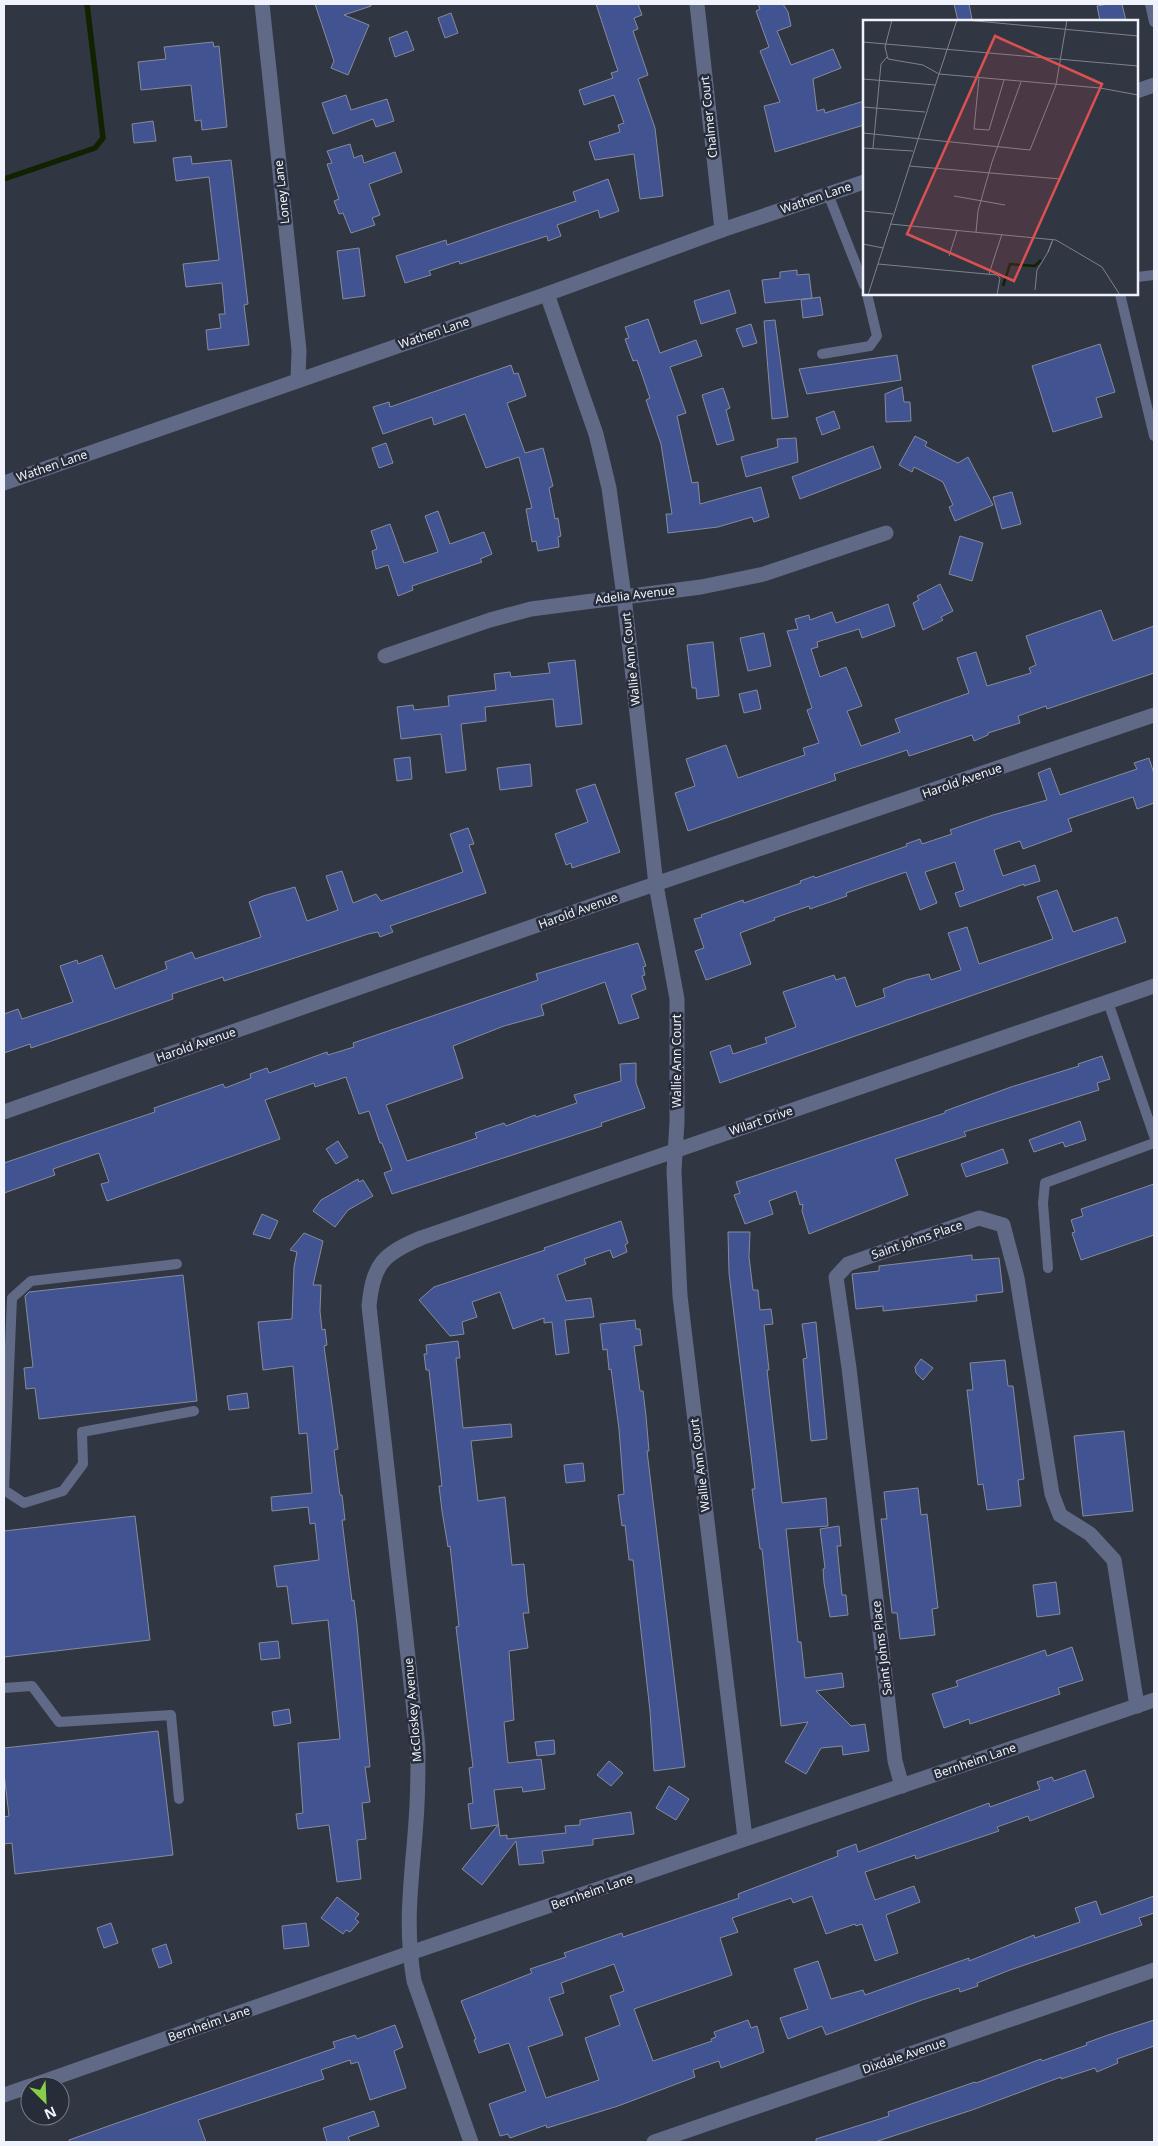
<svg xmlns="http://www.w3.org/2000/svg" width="1158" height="2146" font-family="'Noto Sans',sans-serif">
<rect width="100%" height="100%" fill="#313643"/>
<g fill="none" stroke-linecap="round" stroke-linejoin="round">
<path stroke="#102200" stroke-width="5.5" d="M4,179L95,148L103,138L87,4"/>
</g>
<g fill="#425392" stroke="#868b9b" fill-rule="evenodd">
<path d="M315,4H371V6L344,15L369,25L348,75L331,68L334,61Z"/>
<path d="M596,4H638L642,15L634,18L638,29L633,31L648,75L638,79L655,128L663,196L640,199L634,154L595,160L589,142L620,132L618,125L624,123L614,95L584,105L579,90L613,78L611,73L618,71Z"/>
<path d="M758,4H783L788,12L791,26L777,31L791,65L833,49L841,68L813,79L817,111L824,109L825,113L864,101V125L775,152L764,106L780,102L760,51L769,47L756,11L760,9Z"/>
<path d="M954,4H969L972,19L958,21Z"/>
<path d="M1108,4H1122L1126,21H1100L1097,6Z"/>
<path d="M451,13L458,33L445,38L438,18Z"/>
<path d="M407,31L414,50L395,57L389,38Z"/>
<path d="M213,42L214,47L219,46L227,127L202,130L201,120L195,121L191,85L141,90L138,62L166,59L164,47Z"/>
<path d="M346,95L351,110L387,99L394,121L376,127L373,119L333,134L322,103Z"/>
<path d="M153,121L156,141L134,143L132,124Z"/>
<path d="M350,144L354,158L362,155L364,163L395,152L402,172L369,184L380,215L372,218L375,225L351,233L343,213L339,214L334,201L339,199L327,164L332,163L327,151Z"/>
<path d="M191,156L192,164L231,160L248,304L244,305L249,345L208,350L206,330L221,328L219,314H225L222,283L186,287L183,264L219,260L209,177L176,181L173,158Z"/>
<path d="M608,179L619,211L600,218L598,210L557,225L561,236L548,241L547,236L460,264L459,261L429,271L431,275L405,283L396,256L446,240L447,245L576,201L573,192Z"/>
<path d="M359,248L365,296L343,299L337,251Z"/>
<path d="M797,270V275L809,274L812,298L765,303L762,280L780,278V272Z"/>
<path d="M729,290L736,313L701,324L694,301Z"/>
<path d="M820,297L823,315L803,318L801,300Z"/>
<path d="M648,319L660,353L696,340L702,356L670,367L686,413L677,416L692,483L698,482L700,504L761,487L769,517L754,522L752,517L718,527L668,533L666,514H672L661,444L646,400L650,398L638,363L637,360L633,361L625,339L629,338L625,327Z"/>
<path d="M775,320L788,417L772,419L764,321Z"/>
<path d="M751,324L757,343L743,347L736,329Z"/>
<path d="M1100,344L1115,392L1096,398L1102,417L1053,432L1032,366Z"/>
<path d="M897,355L901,380L807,394L799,369Z"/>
<path d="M511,365L514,374L518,373L526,396L507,403L525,453L543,448L553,486L549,488L555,519L558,518L561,536L558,537L559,547L538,551L536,541L532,542L526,509L532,508L519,457L486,468L465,414L434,425L432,417L383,434L373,407L389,402L390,407Z"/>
<path d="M902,387L904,402H910L911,421L886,422L885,394Z"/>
<path d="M723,388L730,408L726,410L734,440L717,445L702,395Z"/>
<path d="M834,411L840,428L822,435L816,418Z"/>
<path d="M915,436L927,442L925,446L958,463L968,457L993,505L955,521L949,507L953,505L943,482L914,467L912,472L899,465Z"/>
<path d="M796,438L798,462L746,477L741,457L778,447L777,439Z"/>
<path d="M386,443L393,463L379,468L372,448Z"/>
<path d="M873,446L881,468L800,499L792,477Z"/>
<path d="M1012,492L1021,524L1002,529L993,497Z"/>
<path d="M438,511L450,544L484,532L492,554L480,559L482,562L412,586L413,590L398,596L388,565L376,569L372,551L377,549L371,531L390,524L404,563L438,552L425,516Z"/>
<path d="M960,536L983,543L972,581L949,574Z"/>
<path d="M940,584L953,611L941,617L943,620L923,630L913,603L919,600L917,596Z"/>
<path d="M888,604L895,626L862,638L859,629L817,642L818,647L811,649L820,677L846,667L862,706L847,711L861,746L900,732L895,719L969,693L957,658L976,652L987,686L1031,673L1029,668L1036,665L1026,636L1101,610L1113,641L1154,626V673L1047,709L1046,706L1018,716L1020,723L988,733V735L974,741L972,735L909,756L907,750L877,760L834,774L836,780L688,831L675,793L695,786L686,759L726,745L738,778L805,755L803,748L819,743L807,710L812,708L787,631L798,629L795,619L809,615L810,620L832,612L836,623Z"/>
<path d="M764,633L771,666L748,671L740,638Z"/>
<path d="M713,642L719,696L697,699L696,688H692L687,645Z"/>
<path d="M575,660L582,724L556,727L553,699L485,707L486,721L461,724L466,770L446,773L441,734L401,739L397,707L413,705L414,710L449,706L448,696L496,690L494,674L510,672L511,677L550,673L548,663Z"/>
<path d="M757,690L761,709L744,713L739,694Z"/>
<path d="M410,757L412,779L397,781L394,759Z"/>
<path d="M1149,758L1154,774V803L1137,809L1133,797L1068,819L1072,831L1023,849L1020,841L994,850L1003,876L1035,865L1040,881L1024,886V884L960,907L955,893L964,890L955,862L925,872L937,903L920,910L906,872L846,893L847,896L810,909L809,906L774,918L775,920L740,933L751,964L706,980L695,951L704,948L694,919L702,917L701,915L743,900L744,903L801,883L800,881L814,876L815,878L907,846L906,844L920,839L922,844L952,834L950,830L993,815L1047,800L1038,773L1050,768L1060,795L1137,769L1134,763Z"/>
<path d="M530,764L532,786L500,790L497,768Z"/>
<path d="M595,784L620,852L572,868L571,863L566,865L555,834L588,822L576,790Z"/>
<path d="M468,828L474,844L469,845L486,893L390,926L393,932L380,937L378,932L368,934L224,981L223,977L172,994L173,999L110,1021L31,1048L30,1044L4,1053V1014L18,1009L22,1019L73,1002L60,966L77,960L78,964L102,955L115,989L167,969L165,962L192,952L195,959L261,937L249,902L263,896L295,887L307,921L338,910L326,876L342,871L353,903L376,894L381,901L463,872L450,834Z"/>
<path d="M1057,890L1073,932L1117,917L1126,942L720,1083L710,1052L730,1045L733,1054L767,1043L765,1038L796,1027L783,992L834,975L836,980L845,977L856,1007L885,997L883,989L906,980L929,974L931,980L961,970L948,933L967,927L979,964L1053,939L1037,897Z"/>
<path d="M638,943L646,966L643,967L645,975L642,976L646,989L631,995L639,1018L619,1024L605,982L541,1005L544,1015L504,1026L453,1046L463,1078L386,1105L407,1161L477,1138L475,1133L504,1123L506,1126L535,1115L536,1117L577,1103L574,1095L621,1081L620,1064L636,1063V1083L645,1108L601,1123L602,1126L392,1194L384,1173L392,1170L382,1143H380L369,1111L359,1114L346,1077L315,1087L314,1083L265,1100L280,1139L107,1201L101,1184L109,1182L99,1153L53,1169L55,1175L4,1193V1163L155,1112L154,1108L223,1084L225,1088L251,1078L250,1074L267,1068L269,1073L327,1052L328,1055L354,1047L353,1043L538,980L536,974Z"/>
<path d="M1102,1056L1110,1079L1097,1083L1099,1090L964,1132L966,1136L895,1159L908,1195L809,1234L802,1211L803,1204L800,1205L796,1191L769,1201L773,1214L745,1224L734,1195L740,1193L736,1182L945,1113V1111L1011,1087L1079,1066L1078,1064Z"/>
<path d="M1080,1121L1086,1140L1065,1147L1063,1142L1034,1152L1029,1140Z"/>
<path d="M338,1141L348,1157L336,1164L326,1149Z"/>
<path d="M1003,1149L1008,1163L966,1177L961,1164Z"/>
<path d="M358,1179L359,1182L363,1180L373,1196L348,1210L335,1227L313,1211L321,1200Z"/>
<path d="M1154,1184V1235L1081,1260L1072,1233L1075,1232L1071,1220L1083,1216L1081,1209Z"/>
<path d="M262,1214L278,1221L270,1239L253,1234Z"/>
<path d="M621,1221L628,1243L625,1245L627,1252L613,1258L610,1250L584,1259L586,1264L557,1275L566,1301L591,1298L594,1317L565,1320L569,1353L556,1355L552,1322L544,1323V1318L513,1329L500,1292L472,1302L477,1317L462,1322L464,1334L450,1336L419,1300L434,1287L545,1250L544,1248Z"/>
<path d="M728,1232H750L749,1257L753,1290H758L760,1310L771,1309L773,1324L764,1325L769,1370H767L782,1503L826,1498L828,1526L786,1529L798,1642H801L805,1678L842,1673L844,1687L816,1691L851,1726L865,1724L869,1751L843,1755L842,1746L821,1748L806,1774L785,1762L808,1722L781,1726L762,1549H760L752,1489H755L729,1273Z"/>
<path d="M304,1233L323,1241L313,1285H321L320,1311L322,1330L325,1329L327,1345L324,1346L338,1449L334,1450L340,1495H342L345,1520H342L352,1601L354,1600L357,1625L370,1767H365L370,1802L362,1803L366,1839L357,1840L361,1879L337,1882L329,1825L298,1829L296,1814L303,1813L298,1743L340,1739L328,1620L292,1624L287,1586L277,1587L274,1566L319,1560L315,1523L310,1524L308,1507L272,1511L271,1497L312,1493L307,1433L299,1434L293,1366L263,1370L258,1322L292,1319L294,1267L297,1252L290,1250Z"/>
<path d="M972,1255V1260L999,1258L1003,1292L976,1295L977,1301L883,1311V1306L856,1309L852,1274L879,1271V1266Z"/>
<path d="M183,1275L197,1401L39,1419L35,1388L26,1389L24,1368L33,1367L25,1296L29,1292Z"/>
<path d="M635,1320L636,1329H640L642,1345L634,1346L640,1391H643L646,1416L649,1451H647L685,1767L654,1771L650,1711L633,1560H629L625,1525L622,1526L618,1495L624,1494L619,1429L611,1369L609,1370L607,1349L603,1350L600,1324Z"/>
<path d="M816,1322L827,1439L811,1441L803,1359L807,1358L802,1324Z"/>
<path d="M458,1341L460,1358H456L463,1428L511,1424L512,1437L471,1441L478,1501L505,1497L512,1565L524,1564L527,1596L529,1613H523L528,1648L509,1651L514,1720L504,1722L508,1763L541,1759L545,1789L523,1792L522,1787L494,1790L500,1836L507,1835V1839L566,1833L565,1826L580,1825V1820L631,1812L634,1834L593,1839V1845L542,1851L544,1863L519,1865L516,1841L482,1885L462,1869L498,1825L471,1829L468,1804L473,1803L469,1768L473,1767L456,1627L459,1626L450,1546L448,1547L442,1511L439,1486H442L429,1370H426L424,1354H427L426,1345Z"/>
<path d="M921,1359L933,1368L923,1380L916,1373L915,1367Z"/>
<path d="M1005,1360L1008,1386H1013L1024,1479L1018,1480L1021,1506L987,1510L983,1484L978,1485L967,1390H973L970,1363Z"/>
<path d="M247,1393L249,1408L229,1410L227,1396Z"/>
<path d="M1124,1431L1133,1511L1083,1516L1074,1436Z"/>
<path d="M583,1463L585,1481L566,1483L564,1465Z"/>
<path d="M918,1488L921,1515L927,1514L938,1608L932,1609L935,1635L900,1639L897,1613H892L881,1519H887L884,1492Z"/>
<path d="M135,1516L150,1640L4,1657V1531Z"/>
<path d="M839,1526L841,1546H837L842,1595H846L848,1615L830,1617L824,1583L823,1569L825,1568L820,1529Z"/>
<path d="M1056,1582L1060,1614L1037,1617L1033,1585Z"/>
<path d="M278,1641L280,1658L261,1660L259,1643Z"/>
<path d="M1072,1647L1083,1680L1058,1688L1060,1694L970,1724L969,1719L944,1728L932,1694L958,1686L956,1681L1045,1650L1047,1656Z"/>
<path d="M289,1709L291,1723L274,1726L272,1712Z"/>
<path d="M158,1731L173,1855L15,1874L12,1843L4,1844V1817L9,1816L4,1773V1748Z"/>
<path d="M554,1740L555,1754L537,1756L535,1742Z"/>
<path d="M609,1761L623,1773L611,1786L597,1775Z"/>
<path d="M1085,1770L1094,1797L1030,1821L1028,1816L997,1827L999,1831L916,1859L915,1855L865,1872L875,1900L914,1886L920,1902L886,1915L898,1953L875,1961L862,1924L856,1926L855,1924L826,1934L812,1896L793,1903L791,1898L732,1918L738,1932L720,1938L732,1975L634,2009L653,2061L712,2041L711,2039L716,2037L714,2032L748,2020L751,2028L757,2026L764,2052L721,2068L719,2061L693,2070L695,2077L618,2106L547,2128L546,2125L510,2138L508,2134L500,2136L489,2104L526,2091L509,2043L479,2053L474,2040L476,2039L461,2001L532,1973L530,1969L566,1957L564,1953L622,1933L623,1937L739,1898L738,1894L838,1856L837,1851L856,1844L858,1852L989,1803L990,1807L1040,1789L1037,1782L1052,1777L1054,1781ZM614,1964L624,1991L610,1996L620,2025L585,2038L599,2080L546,2098L528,2047L563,2035L549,1998L564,1993L561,1983Z"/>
<path d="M669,1786L689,1799L676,1820L656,1808Z"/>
<path d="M1154,1896V1913L1139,1918L1142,1925L1010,1970L977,1983L978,1986L960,1992L959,1988L922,2000L826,2035L822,2026L788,2039L780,2018L808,2009L794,1969L818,1961L831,1999L863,1990L865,1995L969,1958V1961L1034,1935L1035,1938L1080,1922L1075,1908L1096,1901L1101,1915Z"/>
<path d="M337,1897L359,1914L355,1919L359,1922L350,1932L346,1930L343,1934L321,1918Z"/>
<path d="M111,1923L118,1943L104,1948L97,1928Z"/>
<path d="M306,1923L309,1946L284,1949L282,1926Z"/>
<path d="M166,1944L172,1963L159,1968L152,1949Z"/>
<path d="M1154,2020V2046L1117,2059L1118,2063L1097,2072L1095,2068L1061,2079V2077L972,2110L875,2142H816V2139L889,2116L888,2112L975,2082L976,2083L1041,2059L1042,2061L1087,2045L1086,2043L1108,2035Z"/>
<path d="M395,2025L403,2047L394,2051L406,2088L370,2100L358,2062L351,2064L350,2060L321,2070L324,2079L198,2120L206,2142H69V2140L114,2124L335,2048L333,2042L355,2035L357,2039Z"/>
<path d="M374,2111L379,2126L348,2137L350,2142H327L323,2128Z"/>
</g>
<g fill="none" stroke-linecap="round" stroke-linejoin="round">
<g stroke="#606986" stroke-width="10">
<path d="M1150,4L1154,22"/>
<path d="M828,194L864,285"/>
<path d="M1137,277L1154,275"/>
<path d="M1120,294L1154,436"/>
<path d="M822,354L870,346L877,336L867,294"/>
<path d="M1108,1002L1154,1136"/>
<path d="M1048,1268L1043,1203L1045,1183L1154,1143"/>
<path d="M4,1490L12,1298L31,1281L177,1264"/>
<path d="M4,1490L24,1503L63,1491L83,1464L82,1432L194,1411"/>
<path d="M4,1688L32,1686L59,1722L171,1715L179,1799"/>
</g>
<g stroke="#606986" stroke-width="15">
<path d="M262,4L299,350L298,380"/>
<path d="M697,4L722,230"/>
<path d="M1137,91L1154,85"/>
<path d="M547,294L596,434L609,488L624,596L656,885L677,999V1122L674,1171L680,1296L745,1838"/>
<path d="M4,483L547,294L722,230L864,182"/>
<path d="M385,656L490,620L531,609L701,587L764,574L886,533"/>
<path d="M4,1112L620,896L1154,715"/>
<path d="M902,1786L895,1761L849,1368L836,1277L848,1264L979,1218L1003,1225L1017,1278L1052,1494L1060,1515L1090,1534L1114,1560L1137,1706"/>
<path d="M31,2086L410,1953L1154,1700"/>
<path d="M4,2095L30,2086"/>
<path d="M471,2142L414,1981C403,1918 414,1867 417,1805C418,1786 418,1767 418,1747L369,1306C373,1264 383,1254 421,1238L1154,986"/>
<path d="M654,2142L1154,1970"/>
</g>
</g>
<g text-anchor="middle" stroke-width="5" stroke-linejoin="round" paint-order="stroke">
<g font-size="12" fill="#f0f3fc" stroke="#272c39">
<text transform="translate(709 117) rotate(-96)" y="4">Chalmer Court</text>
<text transform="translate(282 192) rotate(-96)" y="4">Loney Lane</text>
<text transform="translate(816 198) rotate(-19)" y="4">Wathen Lane</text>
<text transform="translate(434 333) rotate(-19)" y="4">Wathen Lane</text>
<text transform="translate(52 466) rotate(-19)" y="4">Wathen Lane</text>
<text transform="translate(635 595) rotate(-7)" y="4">Adelia Avenue</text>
<text transform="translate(631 659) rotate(-96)" y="4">Wallie Ann Court</text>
<text transform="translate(962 781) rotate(-19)" y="4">Harold Avenue</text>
<text transform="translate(578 911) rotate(-20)" y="4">Harold Avenue</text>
<text transform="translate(196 1045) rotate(-19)" y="4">Harold Avenue</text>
<text transform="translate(677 1061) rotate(-90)" y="4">Wallie Ann Court</text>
<text transform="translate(761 1121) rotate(-19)" y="4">Wilart Drive</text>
<text transform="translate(917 1240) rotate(-19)" y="4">Saint Johns Place</text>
<text transform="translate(700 1465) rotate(-97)" y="4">Wallie Ann Court</text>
<text transform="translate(882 1648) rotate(-97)" y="4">Saint Johns Place</text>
<text transform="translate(413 1710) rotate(-95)" y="4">McCloskey Avenue</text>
<text transform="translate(975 1761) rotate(-19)" y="4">Bernheim Lane</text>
<text transform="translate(592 1892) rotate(-19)" y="4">Bernheim Lane</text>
<text transform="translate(209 2024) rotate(-19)" y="4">Bernheim Lane</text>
<text transform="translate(904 2056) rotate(-19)" y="4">Dixdale Avenue</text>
</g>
</g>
<g transform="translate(863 20)">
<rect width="275" height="275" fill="#313643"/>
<path fill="none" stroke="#102200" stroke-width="2.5" d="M140,266L147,244L172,246L178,240"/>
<path fill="none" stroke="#7d828d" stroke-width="1" d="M94,0L76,54L237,68L275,75M102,0L275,16M0,22L275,46M116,58L111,109L126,110L141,60M0,59L72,65M0,87L62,92M0,113L167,130L193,65L204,0M0,128L50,131M10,128L18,44L24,37M46,146L198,159M91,176L142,185M0,191L30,194M27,204L193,220L239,247L257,275M113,212L115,191L129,142L158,62M189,222L185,232L190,219M0,224L20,228M86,236L94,211M15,244L134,255L137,258L134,275M126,254L139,214M172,270L174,250L185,232M5,275L76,54L60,45L25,39L22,27L29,0"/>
<path fill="#db5152" fill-opacity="0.15" stroke="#db5152" stroke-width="2.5" d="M132,16L239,64L151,261L44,214Z"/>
<rect width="275" height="275" fill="none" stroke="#f0f3fc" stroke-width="2.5"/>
</g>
<rect width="1158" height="2146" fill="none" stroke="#f0f3fc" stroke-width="10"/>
<g transform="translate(45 2101) rotate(156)"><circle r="24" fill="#272c39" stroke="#777c87"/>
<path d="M0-4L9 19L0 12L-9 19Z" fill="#89ce48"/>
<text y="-8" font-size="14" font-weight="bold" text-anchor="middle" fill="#f0f3fc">N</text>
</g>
</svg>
